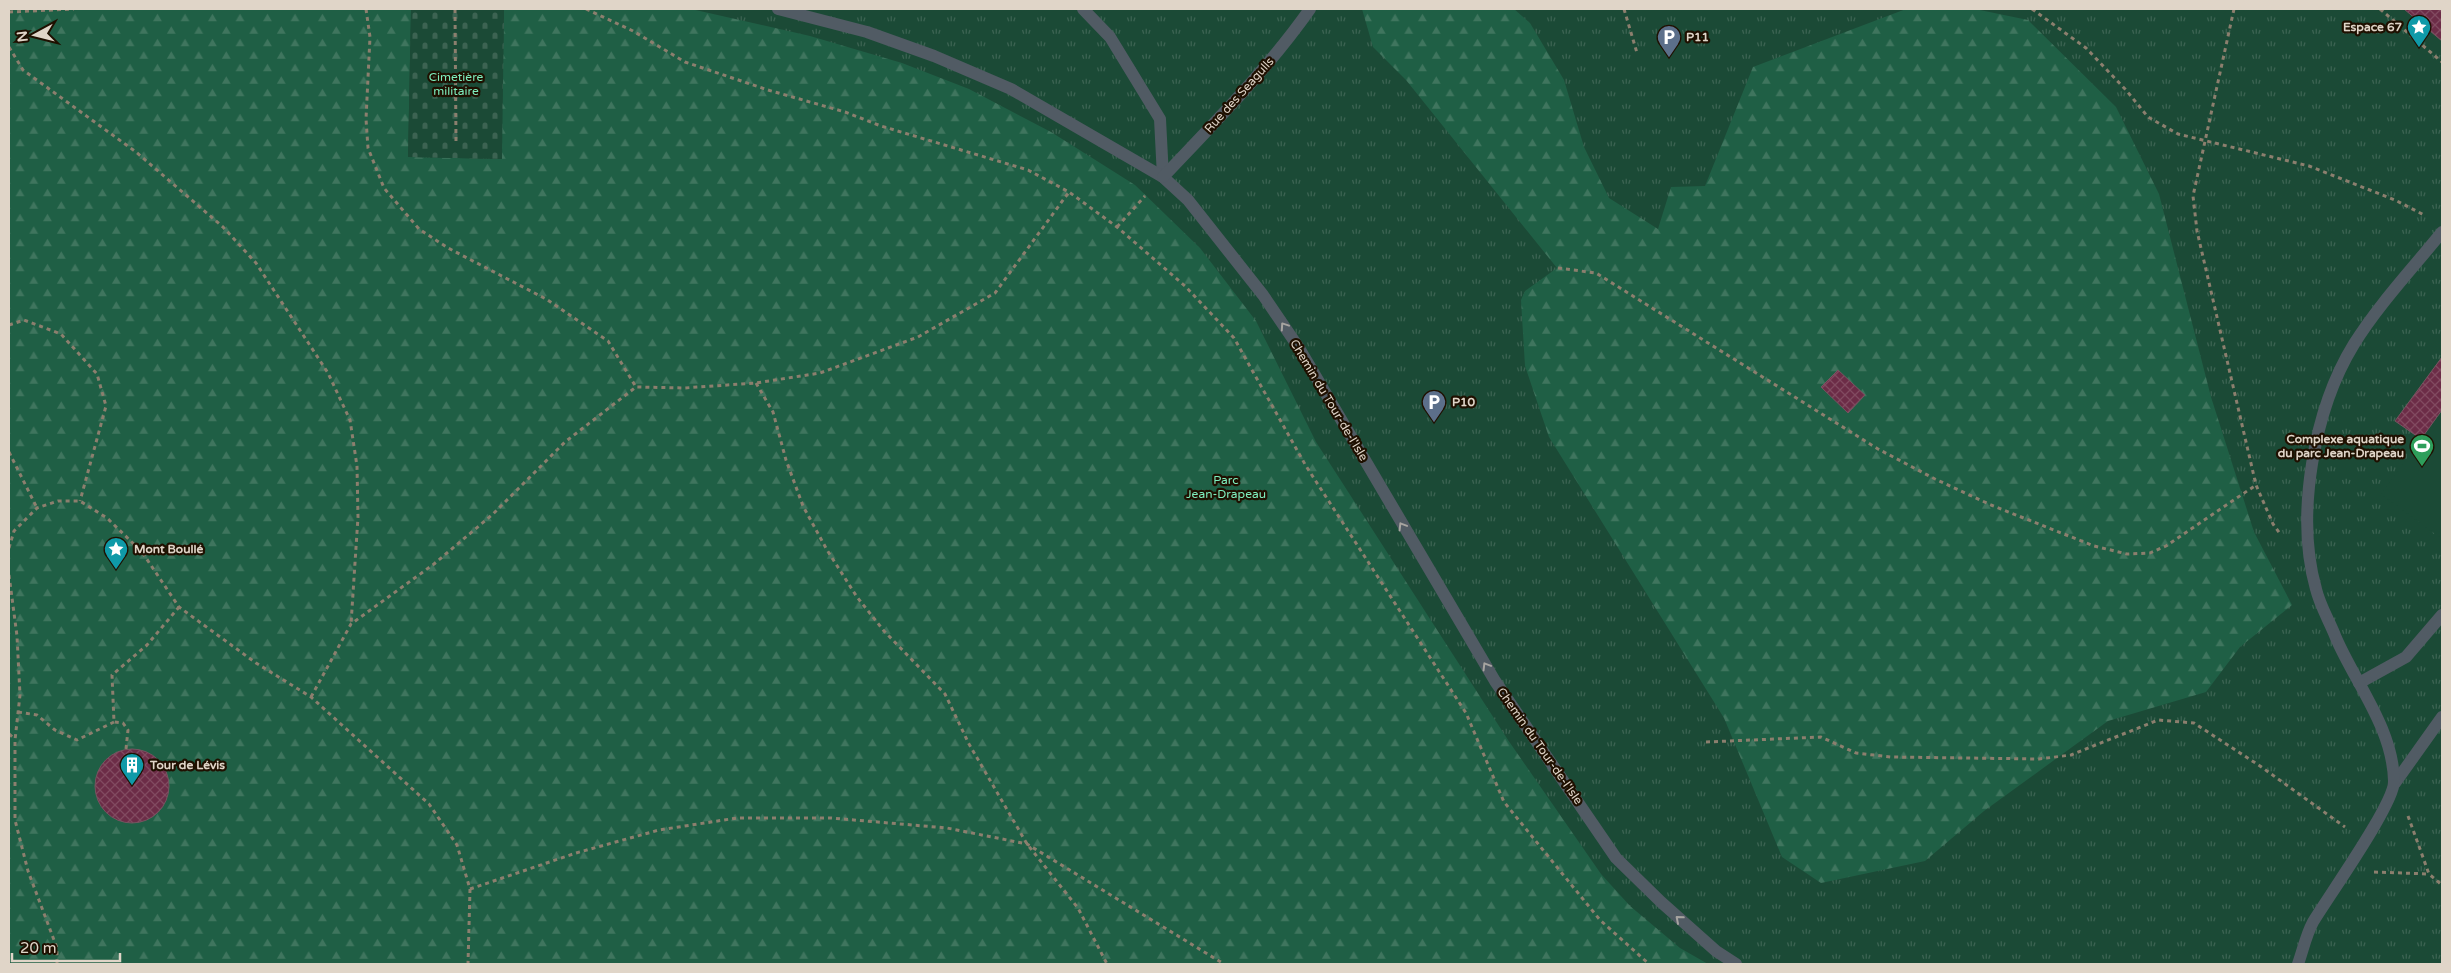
<svg xmlns="http://www.w3.org/2000/svg" width="2451" height="973" font-family="'Varela Round',sans-serif">
<defs>
<pattern id="grass-tufts" width="24" height="20" patternUnits="userSpaceOnUse" patternTransform="scale(1.25)"><rect width="24" height="20" fill="#1b4a36"/><path d="M3 7l-1-3M5 7V3M7 7l1-3M15 17l-1-3M17 17v-4M19 17l1-3" fill="none" stroke="#3c6352"/></pattern>
<pattern id="forest-firs" width="22" height="20" patternUnits="userSpaceOnUse" patternTransform="scale(1.25)"><rect width="22" height="20" fill="#1f5f45"/><path d="M5 1l3.5 6h-7zM16 11l3.5 6h-7z" fill="#3f755e"/></pattern>
<pattern id="cemetery-stones" width="16" height="16" patternUnits="userSpaceOnUse" patternTransform="scale(1.25)"><rect width="16" height="16" fill="#1b4a36"/><path d="M2 7V4a2 2 0 0 1 4 0v3zM10 15v-3a2 2 0 0 1 4 0v3z" fill="#3c6352"/></pattern>
<pattern id="building-cross-hatch" width="8" height="8" patternUnits="userSpaceOnUse" patternTransform="scale(1.25)"><rect width="8" height="8" fill="#6c2c47"/><path d="M0 0l8 8M0 8l8-8" fill="none" stroke="#814a60"/></pattern>
</defs>
<rect width="100%" height="100%" fill="#291903"/>
<rect fill="url(#grass-tufts)" x="9" y="9" width="2433" height="955"/>
<g fill="url(#forest-firs)">
<path d="M9,9H411L408,157L501,159L504,10L691,9L810,36L902,63L969,89L1051,132L1135,185L1200,248L1256,321L1316,442L1508,740L1601,874L1630,906L1680,948L1708,964H9Z"/>
<path d="M1362,9H1514L1530,23L1564,80L1584,147L1609,198L1658,229L1671,187L1705,186L1753,67L1906,9H1975L2028,20L2116,107L2159,194L2211,397L2254,532L2292,605L2240,647L2206,692L2108,721L1984,811L1925,861L1821,883L1782,857L1724,718L1549,437L1525,366L1521,300L1525,291L1557,268L1406,80L1373,47Z"/>
</g>
<path fill="url(#cemetery-stones)" d="M411,9L504,10L502,159L408,157Z"/>
<path fill="#1b4a36" d="M2442,410V539L2381,494Z"/>
<g fill="url(#building-cross-hatch)" stroke="#745560">
<path d="M2404,9H2442V41Z"/>
<path d="M2442,357V410L2421,439L2395,421Z"/>
<path d="M1838,370L1865,395L1848,413L1821,387Z"/>
<circle cx="132" cy="786" r="37"/>
</g>
<g fill="none" stroke-linecap="round" stroke-linejoin="round">
<g stroke="#8c7f6e" stroke-width="3" stroke-dasharray="4 4" stroke-linecap="butt">
<path d="M366,9L370,37L366,119L368,148L384,188L419,229L448,248L546,299L608,341L636,387"/>
<path d="M455,9L456,143"/>
<path d="M586,9L633,31L685,62L768,90L845,112L881,126L1028,170L1069,192L1117,227L1185,286L1234,338L1306,466L1466,713L1504,802L1600,920L1649,964"/>
<path d="M1624,9L1637,53"/>
<path d="M2032,9L2086,48L2126,90L2148,117L2178,134L2309,166L2395,200L2424,215"/>
<path d="M2234,9L2193,196L2197,231L2256,485L2273,524L2281,535"/>
<path d="M2380,9L2442,62"/>
<path d="M9,12L74,9"/>
<path d="M9,47L23,70L136,152L223,227L256,263L328,373L350,420L357,466L358,517L351,624"/>
<path d="M1117,227L1145,196"/>
<path d="M1558,268L1596,273L1878,449L1935,479L1991,505L2094,546L2127,554L2150,553L2166,546L2256,485"/>
<path d="M9,325L24,320L61,334L97,374L106,406L80,501"/>
<path d="M756,383L773,412L786,460L803,506L827,550L857,597L884,631L945,694L969,744L1027,844L1078,908L1107,964"/>
<path d="M9,452L37,508"/>
<path d="M9,548L14,531L37,508L58,501H80L107,518L142,552L179,607L256,663L311,697L429,804L457,845L470,889L468,964"/>
<path d="M9,575L17,636L20,695L15,740V820L28,871L57,948V964"/>
<path d="M311,697L351,624L434,564L493,514L565,442L636,387L684,388L756,383L820,373L918,337L995,293L1069,192"/>
<path d="M18,712L37,715L55,730L77,740L114,722"/>
<path d="M9,734L15,739"/>
<path d="M1706,742L1821,737L1856,753L1891,757L2039,759L2071,755L2158,720L2194,723L2260,766L2345,827"/>
<path d="M126,749L128,730L123,723L114,722L112,675L147,645L179,607"/>
<path d="M2408,816L2429,874L2442,885"/>
<path d="M2374,872L2429,874"/>
<path d="M470,889L576,853L659,830L737,818H831L947,828L1027,844L1224,964"/>
</g>
<g stroke="#515b64" stroke-width="12">
<path d="M1083,9L1110,37L1160,119L1163,177"/>
<path d="M2359,683L2406,657L2442,615"/>
<path d="M2395,783L2442,717"/>
<path d="M2298,964C2303,950 2306,935 2313,922C2328,897 2395,803 2394,781C2393,729 2356,684 2336,638C2330,622 2320,606 2316,589C2295,515 2314,409 2354,344C2379,304 2413,268 2442,232"/>
</g>
<g stroke="#515b64" stroke-width="12">
<path d="M778,9L867,32L934,56L1011,89L1163,177L1188,200L1263,295L1299,348L1495,681L1616,858L1661,902L1716,951L1736,964"/>
<path d="M1163,177C1214,123 1267,70 1310,9"/>
</g>
</g>
<defs><path id="oneway-chevron" d="M-2-3.5L2.5 0L-2 3.5" fill="none" stroke-width="1.6" stroke-linecap="round" stroke-linejoin="round" transform="scale(1.25)"/></defs>
<g stroke="#a7a4a0">
<use href="#oneway-chevron" transform="translate(1284 326) rotate(-124)"/>
<use href="#oneway-chevron" transform="translate(1402 526) rotate(-121)"/>
<use href="#oneway-chevron" transform="translate(1486 666) rotate(-121)"/>
<use href="#oneway-chevron" transform="translate(1679 919) rotate(-139)"/>
</g>
<defs>
<g id="sight-pin" transform="scale(1.25)"><path d="M0 17L-7.5 6A9.5 9.5 0 1 1 7.5 6Z" fill="#0f9aa8" stroke="#1f1000"/><path d="M0-6L1.8-2.2L6-1.7L2.9 1.2L3.7 5.4L0 3.3L-3.7 5.4L-2.9 1.2L-6-1.7L-1.8-2.2Z" fill="#fff"/></g>
<g id="parking-pin" transform="scale(1.25)"><path d="M0 17L-7.5 6A9.5 9.5 0 1 1 7.5 6Z" fill="#5c6f8a" stroke="#1f1000"/><path d="M-3.5-5.5H1a3.5 3.5 0 0 1 0 7H-1V5.5H-3.5ZM-1-3.4V-.6H.8a1.4 1.4 0 0 0 0-2.8Z" fill="#fff"/></g>
<g id="stadium-pin" transform="scale(1.25)"><path d="M0 17L-7.5 6A9.5 9.5 0 1 1 7.5 6Z" fill="#2e9e5b" stroke="#1f1000"/><path d="M0-5a6.5 5 0 1 0 0 10a6.5 5 0 1 0 0-10ZM-3.5-1.8h7v3.6h-7Z" fill="#fff"/></g>
<g id="building-pin" transform="scale(1.25)"><path d="M0 17L-7.5 6A9.5 9.5 0 1 1 7.5 6Z" fill="#0f9aa8" stroke="#1f1000"/><path d="M-4-6H4V6H1V3H-1V6H-4ZM-2.5-4.3h1.7v1.8h-1.7ZM.8-4.3h1.7v1.8H.8ZM-2.5-1h1.7V.8h-1.7ZM.8-1h1.7V.8H.8Z" fill="#fff"/></g>
</defs>
<g fill-rule="evenodd">
<use href="#sight-pin" x="2419" y="27"/>
<use href="#parking-pin" x="1669" y="37"/>
<use href="#parking-pin" x="1434" y="402"/>
<use href="#stadium-pin" x="2422" y="446"/>
<use href="#sight-pin" x="116" y="549"/>
<use href="#building-pin" x="132" y="765"/>
</g>
<g text-anchor="middle" stroke-width="4.5" stroke-linejoin="round" paint-order="stroke">
<g font-size="12" font-weight="bold" fill="#e0d5c8" stroke="#1f1000" text-anchor="start">
<text x="2402" y="31" text-anchor="end">Espace 67</text>
<text x="1686" y="41">P11</text>
<text x="1452" y="406">P10</text>
<text x="2404" y="443" text-anchor="end">Complexe aquatique<tspan x="2404" dy="14">du parc Jean-Drapeau</tspan></text>
<text x="134" y="553">Mont Boullé</text>
<text x="150" y="769">Tour de Lévis</text>
</g>
<g font-size="12" fill="#7eefbe" stroke="#1f1000">
<text x="456" y="81">Cimetière<tspan x="456" dy="14">militaire</tspan></text>
<text x="1226" y="484">Parc<tspan x="1226" dy="14">Jean-Drapeau</tspan></text>
</g>
<g font-size="12" fill="#e0d5c8" stroke="#1f1000">
<text transform="translate(1239 95) rotate(-48)" y="4">Rue des Seagulls</text>
<text transform="translate(1329 400) rotate(59)" y="4">Chemin du Tour-de-l'Isle</text>
<text transform="translate(1540 746) rotate(55)" y="4">Chemin du Tour-de-l'Isle</text>
</g>
</g>
<rect width="2451" height="973" fill="none" stroke="#e0d5c8" stroke-width="20"/>
<g transform="translate(35 35) rotate(263)" stroke="#1f1000" stroke-width="4" paint-order="stroke">
<path d="M0-4L9 19L0 12L-9 19Z" fill="#e0d5c8"/>
<text y="-8" font-size="14" font-weight="bold" text-anchor="middle" fill="#e0d5c8">N</text>
</g>
<path d="M12 953v8h108v-8" fill="none" stroke="#e0d5c8" stroke-width="2.5"/>
<text x="20" y="953" font-size="15" fill="#e0d5c8" stroke="#1f1000" stroke-width="4" paint-order="stroke">20 m</text>
</svg>
